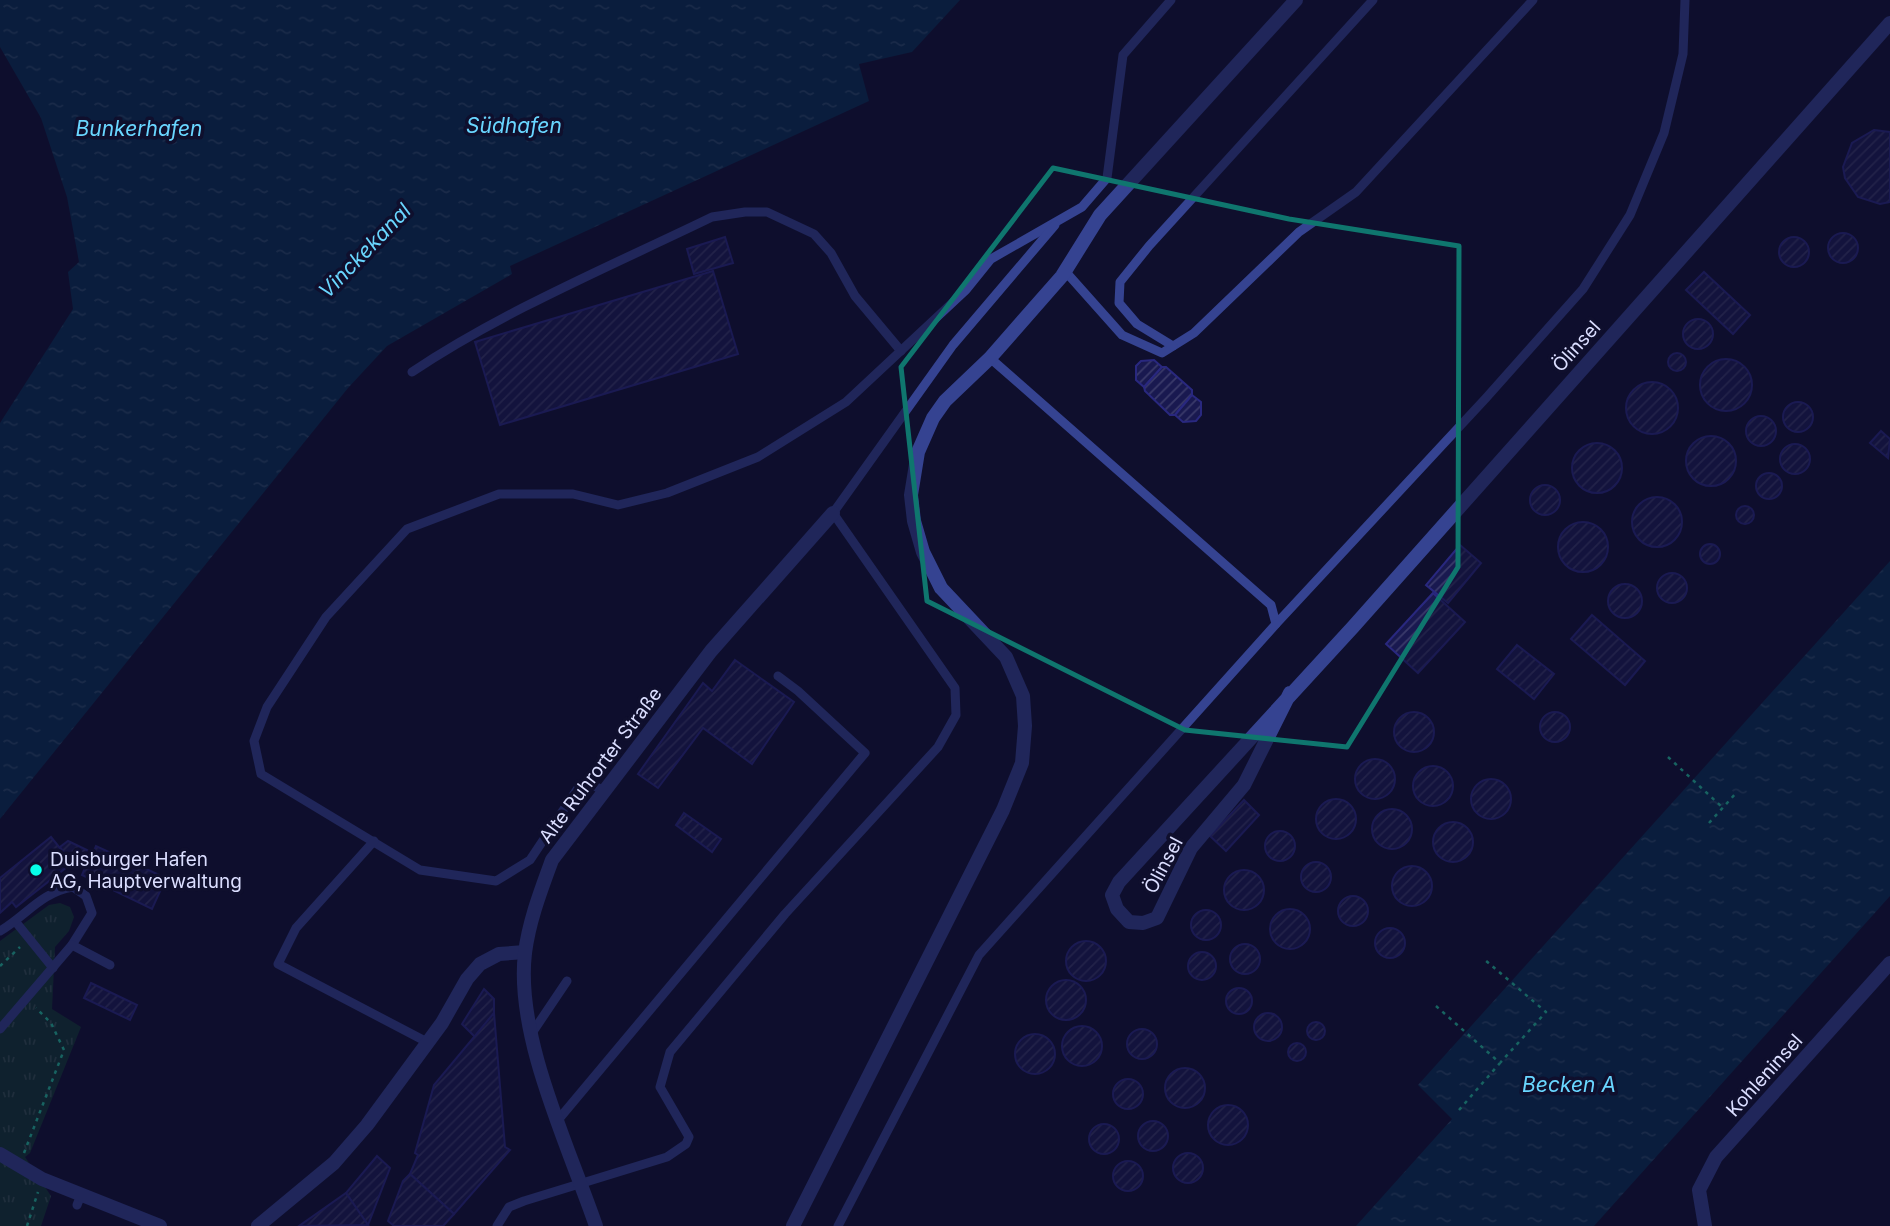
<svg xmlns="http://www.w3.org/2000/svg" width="1890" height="1226" font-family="Inter,sans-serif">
<defs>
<pattern id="grass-tufts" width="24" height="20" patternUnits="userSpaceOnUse" patternTransform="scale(1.75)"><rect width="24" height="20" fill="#11382f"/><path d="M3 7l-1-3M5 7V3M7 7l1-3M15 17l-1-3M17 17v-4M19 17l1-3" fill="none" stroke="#33544e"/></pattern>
<pattern id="water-ripples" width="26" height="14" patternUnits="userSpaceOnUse" patternTransform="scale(1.75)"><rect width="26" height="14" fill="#052f50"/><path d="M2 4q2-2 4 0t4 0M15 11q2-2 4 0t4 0" fill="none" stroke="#294d6a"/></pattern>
<pattern id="building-hatch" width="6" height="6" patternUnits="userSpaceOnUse" patternTransform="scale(1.75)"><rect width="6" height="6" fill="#191950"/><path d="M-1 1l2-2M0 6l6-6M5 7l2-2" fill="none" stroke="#3a3a6a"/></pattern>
</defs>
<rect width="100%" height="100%" fill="#0f0f2d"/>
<path fill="url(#grass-tufts)" d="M60,903L70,907L74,917L69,931L55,947L52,1009L81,1027L30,1153L25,1157L51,1196L41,1226H0V941L49,905Z"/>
<g fill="url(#water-ripples)">
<path d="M0,0H960L912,52L859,64L869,101L510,266L512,274L387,346L348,388L0,819V423L73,309L68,272L79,262L67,197L41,118L0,47Z"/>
<path d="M1890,561V896L1594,1226H1356L1452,1119L1418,1085Z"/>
</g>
<g fill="url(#building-hatch)" stroke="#29287f" stroke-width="2">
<path d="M1874,130L1890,132V202L1880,204L1858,197L1845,178L1843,167L1852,143Z"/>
<circle cx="1843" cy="248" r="15"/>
<circle cx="1794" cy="252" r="15"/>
<path d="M725,237L733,263L694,274L687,249Z"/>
<path d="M713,271L738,354L500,425L475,342Z"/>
<path d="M1704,272L1750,315L1733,334L1686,290Z"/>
<circle cx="1698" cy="334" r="15"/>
<circle cx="1677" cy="362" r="9"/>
<circle cx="1726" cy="385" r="26"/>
<path d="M1154,360L1162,367L1144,387L1136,380V366L1141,361Z"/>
<path d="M1162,367H1166L1192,390V395L1175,415H1170L1145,391L1144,387Z"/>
<circle cx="1652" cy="408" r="26"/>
<path d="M1192,395L1201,402V415L1196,421L1183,422L1175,415Z"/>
<circle cx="1798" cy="417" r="15"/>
<circle cx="1761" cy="431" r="15"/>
<path d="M1881,431L1890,439L1888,458L1870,443Z"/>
<circle cx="1711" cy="461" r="25"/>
<circle cx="1597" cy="468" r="25"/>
<circle cx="1795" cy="459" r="15"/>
<circle cx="1769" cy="486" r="13"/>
<circle cx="1545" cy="500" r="15"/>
<circle cx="1657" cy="522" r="25"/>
<circle cx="1745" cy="515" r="9"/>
<circle cx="1583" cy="547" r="25"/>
<circle cx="1710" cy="554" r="10"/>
<path d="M1460,545L1481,563L1448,603L1426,585Z"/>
<circle cx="1672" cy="588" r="15"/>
<circle cx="1625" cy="601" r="17"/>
<path d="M1433,593L1465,622L1418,673L1386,644Z"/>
<path d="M1592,615L1645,661L1625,685L1571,639Z"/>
<path d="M1517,645L1554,674L1534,699L1497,669Z"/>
<path d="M735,660L794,702L752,764L703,728L658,788L638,774L703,683L712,691Z"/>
<circle cx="1555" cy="727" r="15"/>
<circle cx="1414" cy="732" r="20"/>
<circle cx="1375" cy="779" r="20"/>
<circle cx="1433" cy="786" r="20"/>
<circle cx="1491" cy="799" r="20"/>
<circle cx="1336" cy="819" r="20"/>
<path d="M1244,800L1259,815L1226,851L1210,836Z"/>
<circle cx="1392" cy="829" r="20"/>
<path d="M684,813L721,839L712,852L676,825Z"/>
<circle cx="1453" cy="842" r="20"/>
<circle cx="1280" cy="846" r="15"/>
<path d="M51,837L72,863L16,907L12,902L0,913V878Z"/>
<path d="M68,841L93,853L96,846L166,878L152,909L82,875L87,863L75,857L70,860L60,847Z"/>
<circle cx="1316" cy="877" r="15"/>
<circle cx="1412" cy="886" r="20"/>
<circle cx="1244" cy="890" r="20"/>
<circle cx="1353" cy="911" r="15"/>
<circle cx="1290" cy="929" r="20"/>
<circle cx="1206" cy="925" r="15"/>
<circle cx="1390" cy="943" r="15"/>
<circle cx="1086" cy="961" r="20"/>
<circle cx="1245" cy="959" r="15"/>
<circle cx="1202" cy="966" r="14"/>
<circle cx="1066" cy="1000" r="20"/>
<path d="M91,983L137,1005L130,1020L84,998Z"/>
<circle cx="1239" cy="1001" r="13"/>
<path d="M484,989L494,999V1013L475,1037L462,1024Z"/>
<circle cx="1268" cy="1027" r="14"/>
<path d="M494,1013L505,1147L510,1150L454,1214L410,1174L418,1155L415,1153L434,1085Z"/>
<circle cx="1316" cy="1031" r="9"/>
<circle cx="1082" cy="1046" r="20"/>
<circle cx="1142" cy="1044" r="15"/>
<circle cx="1035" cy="1054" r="20"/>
<circle cx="1297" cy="1052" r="9"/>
<circle cx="1185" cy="1088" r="20"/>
<circle cx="1128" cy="1094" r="15"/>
<circle cx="1228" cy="1125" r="20"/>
<circle cx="1153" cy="1136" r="15"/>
<circle cx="1104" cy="1139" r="15"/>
<circle cx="1188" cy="1168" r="15"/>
<path d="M377,1156L390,1168L368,1225L346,1193Z"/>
<circle cx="1128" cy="1176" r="15"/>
<path d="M410,1174L454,1214L443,1226H394L388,1221L403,1181Z"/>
<path d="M346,1193L368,1225L299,1226Z"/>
</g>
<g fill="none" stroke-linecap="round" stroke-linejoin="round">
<g stroke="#23cba1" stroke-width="2.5" stroke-dasharray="3.5 5" stroke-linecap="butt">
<path d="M1668,757L1722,807"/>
<path d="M1709,823L1737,792"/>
<path d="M0,966L20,947"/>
<path d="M1436,1006L1500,1063L1546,1012L1485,960"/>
<path d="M1459,1110L1500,1063"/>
<path d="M24,1153L64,1050L51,1023L36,1008"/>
<path d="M27,1226L38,1192"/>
</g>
<g stroke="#354391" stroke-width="9">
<path d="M1065,271L1122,335L1162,353L1194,333L1299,232L1356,192L1533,0"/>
<path d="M1173,346L1137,324L1119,303L1120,282L1149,246L1373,0"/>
<path d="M990,358L1271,605L1276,624L1486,398L1583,289L1630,215L1664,133L1683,54L1685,0"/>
<path d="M412,372C505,310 611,266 712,217L745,212H767L814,234L831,253L855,296L901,351"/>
<path d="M604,791L589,783L578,788L530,860L496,881L420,870L261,774L254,741L267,707L326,617L407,529L499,494H573L618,505L667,493L758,457L846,402L966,290L991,259L1082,207L1107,178L1123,55L1171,0"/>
<path d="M374,841L296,928L278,964L427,1042"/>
<path d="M15,921L53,968"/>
<path d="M0,931C26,916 41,892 73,887L86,896L92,913L72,945L0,1029"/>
<path d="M72,945L110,965"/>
<path d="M532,1033L567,981"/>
<path d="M558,1120L865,753L798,691L778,676"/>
<path d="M77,1205L81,1195"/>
<path d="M497,1226L509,1207L524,1201L667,1157L686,1144L689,1137L660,1087L670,1052L785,914L938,747L956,715L955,688L833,513L953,345L1055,225"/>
<path d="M838,1226L979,955L1276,624"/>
</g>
<g stroke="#354391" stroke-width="14">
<path d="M1290,693L1244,785L1191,848L1157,918L1143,923L1129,922L1117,909L1112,895L1119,882L1353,627L1890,23"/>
<path d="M0,1154L42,1179L160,1226"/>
<path d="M258,1226L334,1163L367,1125L442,1023L467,979L480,964L499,954L525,952"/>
<path d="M596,1226C569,1147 515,1036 525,953C529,921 541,890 552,860L711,651L833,513"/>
<path d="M793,1226L1003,810L1022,763L1025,726L1023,696L1006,657L941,588L923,552L914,521L911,495L918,452L933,418L945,401L990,358L1062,276L1100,215L1296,0"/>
<path d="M1705,1226L1699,1190L1716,1157L1890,963"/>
</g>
</g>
<path d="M0 0H1890V1226H0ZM1053,168L1289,219L1459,246L1458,567L1347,747L1185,730L927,601L901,367Z" fill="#0f0f2d" fill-opacity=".55" fill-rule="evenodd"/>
<path fill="none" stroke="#0f766e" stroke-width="5" stroke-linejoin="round" d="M1053,168L1289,219L1459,246L1458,567L1347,747L1185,730L927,601L901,367Z"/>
<circle fill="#07ffe9" stroke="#0f0f2d" stroke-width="2.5" cx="36" cy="870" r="7"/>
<g text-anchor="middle" stroke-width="7" stroke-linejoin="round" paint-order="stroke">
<g font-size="19" fill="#dbdeff" stroke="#0f0f2d">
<text transform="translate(1576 346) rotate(-48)" y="7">Ölinsel</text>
<text transform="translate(600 765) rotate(-53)" y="7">Alte Ruhrorter Straße</text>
<text transform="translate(1163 865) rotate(-62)" y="7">Ölinsel</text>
<text transform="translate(1764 1075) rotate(-48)" y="7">Kohleninsel</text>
</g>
<g font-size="19" fill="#dbdeff" stroke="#0f0f2d" text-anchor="start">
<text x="50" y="866">Duisburger Hafen<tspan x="50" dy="22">AG, Hauptverwaltung</tspan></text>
</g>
<g font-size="21" font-style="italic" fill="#69d6ff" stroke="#0f0f2d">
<text x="514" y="133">Südhafen</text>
<text x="139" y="136">Bunkerhafen</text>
<text transform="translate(365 251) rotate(-46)" y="7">Vinckekanal</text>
<text x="1569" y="1092">Becken A</text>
</g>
</g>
</svg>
